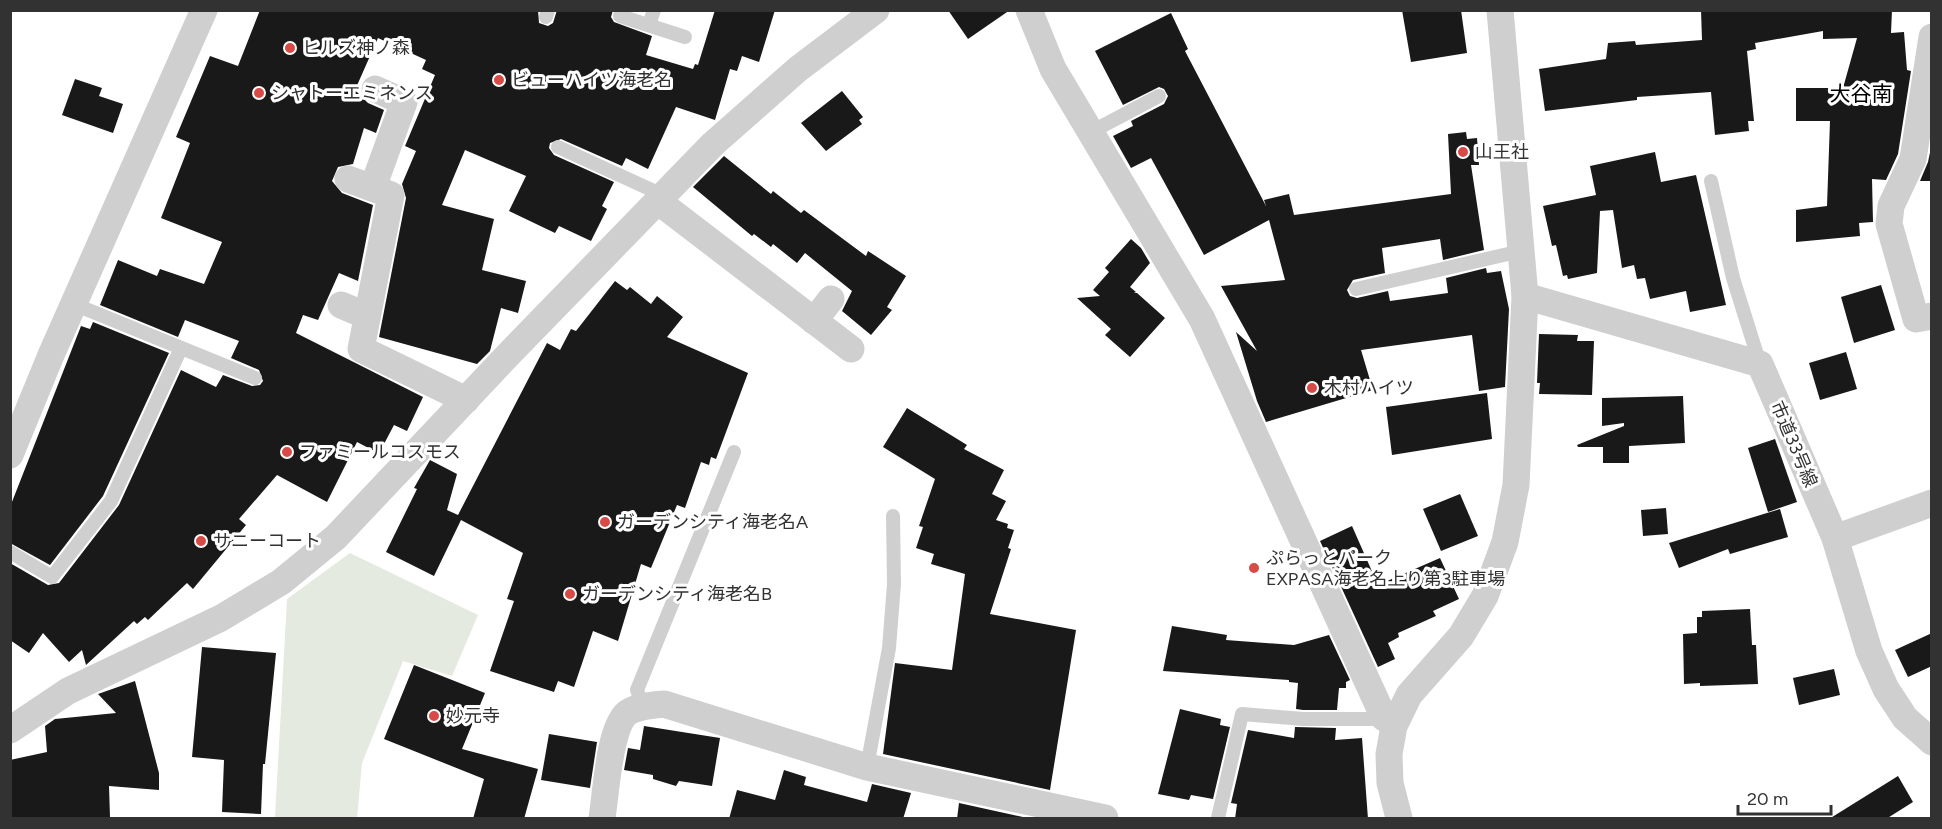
<svg xmlns="http://www.w3.org/2000/svg" width="1942" height="829" font-family="Figtree,'Noto Sans JP',sans-serif">
<rect width="100%" height="100%" fill="#fff"/>
<path fill="#e4eadf" d="M350,553L478,615L452,676L403,661L362,763L357,818H275L287,599Z"/>
<g fill="#191919">
<path d="M260,10H538L539,23L548,26L553,23L557,10H613L611,17L614,22L652,36L646,55L693,69L695,64L698,65L715,10H775L759,62L742,56L737,71L730,69L715,120L676,107L648,169L626,158L622,166L561,139L550,143L549,148L554,155L614,182L602,206L607,209L591,241L559,226L555,233L509,211L526,176L465,150L442,205L494,219L482,270L526,281L518,313L501,308L490,351L477,364L379,337L406,198L402,184L416,151L405,146L435,75L422,69L426,60L378,38L355,90L368,103L384,110L376,133L364,128L353,164L338,167L332,181L342,193L373,205L358,281L339,273L318,320L303,315L296,333L423,397L407,431L394,425L384,444L381,442L376,452L357,442L327,502L277,475L239,519L246,525L193,589L187,583L148,620L145,617L137,624L134,621L86,665L82,650L69,662L43,633L29,653L10,640V563L48,585L59,583L119,505L181,370L216,387L223,375L252,386L260,385L263,381L259,370L231,358L239,341L185,320L178,337L100,305L118,260L157,276L160,269L204,284L222,242L161,218L190,143L176,137L210,56L238,66Z"/>
<path d="M948,10H1010L968,39Z"/>
<path d="M1402,10H1461L1467,53L1411,62Z"/>
<path d="M1701,10H1892L1891,33L1904,32L1907,70L1911,71L1898,154L1886,180L1872,179L1873,222L1859,223L1860,236L1796,242V210L1827,206L1830,121H1796V88H1843L1857,38L1823,39V31L1755,43L1756,49L1747,51L1754,121H1748L1749,131L1715,135L1711,92L1637,97V100L1545,111L1539,69L1606,59L1608,43L1635,41L1636,45L1702,40Z"/>
<path d="M1171,13L1188,49L1185,51L1266,206L1264,200L1289,194L1294,215L1451,194L1448,134L1466,132L1467,139L1477,138L1479,165H1471L1484,250L1443,260L1440,239L1382,248L1385,273L1353,280L1347,290L1350,296L1357,298L1388,291L1390,301L1448,293L1446,278L1486,268L1487,273L1501,271L1509,309L1505,387L1479,391L1472,335L1361,350L1373,390L1266,422L1257,401L1236,332L1257,351L1221,286L1285,280L1269,220L1204,255L1151,158L1131,168L1113,136L1133,126L1131,121L1164,104L1168,96L1164,89L1159,87L1123,105L1095,51Z"/>
<path d="M75,79L102,88L99,96L123,104L113,133L62,115Z"/>
<path d="M842,91L863,117L859,120L862,124L826,151L801,123Z"/>
<path d="M1932,143V181H1920L1928,162Z"/>
<path d="M1655,152L1661,182L1696,175L1726,305L1690,312L1686,291L1650,299L1645,278L1637,279L1634,265L1622,268L1613,210L1600,211L1597,273L1568,279L1567,275L1563,276L1556,245L1552,246L1543,206L1596,195L1590,166Z"/>
<path d="M724,156L771,194L773,191L801,213L804,210L866,256L868,251L906,276L887,307L892,310L871,335L842,311L852,291L805,253L797,263L773,244L771,247L754,234L752,236L693,187Z"/>
<path d="M1131,239L1141,248L1150,263L1130,287L1136,292L1134,293H1137L1165,318L1130,357L1105,335L1111,329L1077,298L1100,296L1093,290L1109,272L1105,268Z"/>
<path d="M615,281L627,290L630,287L651,304L657,296L683,317L667,337L748,373L716,459L711,457L709,465L701,462L685,508L677,505L651,568L641,564L618,641L593,631L574,687L558,681L554,692L490,671L514,601L507,599L523,553L461,520L434,576L386,552L417,489L414,488L430,460L457,474L447,510L458,515L547,343L560,350L571,329L576,331Z"/>
<path d="M1881,285L1895,330L1854,343L1841,297Z"/>
<path d="M93,322L169,353L103,496L50,565L10,543V507L81,326L90,329Z"/>
<path d="M1539,334L1578,335L1577,341H1594L1592,395L1539,394L1540,383H1537Z"/>
<path d="M1846,352L1857,389L1820,400L1809,363Z"/>
<path d="M1487,393L1492,439L1392,455L1386,407Z"/>
<path d="M1683,396L1685,443L1629,446V463H1603V447H1578L1577,445L1624,426V423L1602,426V398Z"/>
<path d="M907,408L967,445L964,449L1004,470L992,494L1006,501L996,520L1008,524L1007,528L1014,530L1008,548L1011,549L990,614L1076,630L1050,790L883,754L895,663L952,670L965,574L931,564L934,554L916,548L923,527L919,526L935,479L883,447Z"/>
<path d="M1775,439L1797,502L1768,512L1748,448Z"/>
<path d="M1460,494L1478,536L1441,551L1423,509Z"/>
<path d="M1666,508L1668,534L1643,536L1641,510Z"/>
<path d="M1780,509L1788,537L1730,554L1728,549L1679,568L1669,543Z"/>
<path d="M1352,526L1378,585L1440,558L1459,599L1433,611L1436,616L1398,633L1399,637L1388,643L1395,659L1378,667L1320,541Z"/>
<path d="M1750,609L1752,645H1756L1758,684L1700,686V683L1684,684L1683,634L1697,633V617H1702V611Z"/>
<path d="M1172,626L1227,635L1226,640L1294,645L1329,635L1350,680L1346,682V688H1339L1337,710H1303L1296,709L1298,683L1289,682V680L1163,671Z"/>
<path d="M1932,633V666L1908,677L1895,650Z"/>
<path d="M202,647L276,653L265,764H263L261,814L222,812L224,760L192,757Z"/>
<path d="M414,665L485,693L462,749L538,769L524,819H473L484,779L384,739Z"/>
<path d="M1834,669L1840,695L1799,705L1793,678Z"/>
<path d="M135,681L159,773V790L109,786L110,817L10,819V760L47,752L45,726L55,719L116,713L98,694Z"/>
<path d="M1180,709L1221,719L1220,725L1230,727L1213,799L1191,795L1189,800L1158,794Z"/>
<path d="M644,726L720,738L712,786L679,781L676,786L653,779V775L624,770L628,748L640,750Z"/>
<path d="M1295,727L1336,728L1335,740L1362,738L1368,819H1235L1237,804L1231,803L1248,730L1294,738Z"/>
<path d="M549,734L597,742L590,788L541,780Z"/>
<path d="M784,770L806,777L804,785L867,802L872,784L911,793L903,819H729L737,790L775,800Z"/>
<path d="M1898,776L1913,802L1886,819H1829Z"/>
<path d="M959,803L1032,819H957Z"/>
</g>
<g fill="none" stroke-linecap="round" stroke-linejoin="round">
<g stroke="#cfcfcf" stroke-width="14">
<path d="M620,16L685,37"/>
<path d="M546,17L548,10"/>
<path d="M649,25L654,10"/>
<path d="M1091,132L1159,96"/>
<path d="M558,147L665,196"/>
<path d="M1711,181L1733,278L1760,364"/>
<path d="M1356,289L1521,251"/>
<path d="M76,305L255,378"/>
<path d="M10,552L52,577L111,501L181,348"/>
<path d="M643,707L637,690L734,452"/>
<path d="M867,767L889,648L894,584L893,516"/>
<path d="M1218,818L1242,714L1303,719H1387"/>
</g>
<g stroke="#cfcfcf" stroke-width="27">
<path d="M1029,10L1053,69L1202,319L1384,718"/>
<path d="M1932,37L1913,159L1891,206L1889,224L1916,319L1932,316"/>
<path d="M348,179L391,195L361,349L466,400"/>
<path d="M373,187L404,102L375,89"/>
<path d="M659,202L851,349"/>
<path d="M1525,296L1760,364L1835,538L1869,651L1886,689L1905,718L1932,742"/>
<path d="M341,305L367,316"/>
<path d="M814,321L831,299"/>
<path d="M10,455L51,355L204,10"/>
<path d="M1835,538L1932,503"/>
<path d="M10,730L68,691L221,618L281,582L336,537L507,356L713,144L798,69L876,10"/>
<path d="M602,818C606,794 609,728 627,713C637,706 653,705 664,704L867,767L1105,818"/>
<path d="M1399,818L1390,783L1389,754L1394,726L1409,695L1461,636L1485,596L1505,542L1516,485L1525,296L1500,10"/>
</g>
</g>
<g fill="#d84a45" stroke="#fff" stroke-width="2">
<circle cx="290" cy="48" r="6"/>
<circle cx="499" cy="80" r="6"/>
<circle cx="259" cy="93" r="6"/>
<circle cx="1463" cy="152" r="6"/>
<circle cx="1312" cy="388" r="6"/>
<circle cx="287" cy="452" r="6"/>
<circle cx="605" cy="522" r="6"/>
<circle cx="201" cy="541" r="6"/>
<circle cx="1254" cy="568" r="6"/>
<circle cx="570" cy="594" r="6"/>
<circle cx="434" cy="716" r="6"/>
</g>
<g text-anchor="middle" stroke-width="6" stroke-linejoin="round" paint-order="stroke">
<g font-size="18" fill="#323232" stroke="#fff" text-anchor="start">
<text x="302" y="54">ヒルズ神ノ森</text>
<text x="511" y="86">ビューハイツ海老名</text>
<text x="271" y="99">シャトーエミネンス</text>
<text x="1475" y="158">山王社</text>
<text x="1324" y="394">木村ハイツ</text>
<text x="299" y="458">ファミールコスモス</text>
<text x="617" y="528">ガーデンシティ海老名A</text>
<text x="213" y="547">サニーコート</text>
<text x="1266" y="564">ぷらっとパーク<tspan x="1266" dy="21">EXPASA海老名上り第3駐車場</tspan></text>
<text x="582" y="600">ガーデンシティ海老名B</text>
<text x="446" y="722">妙元寺</text>
</g>
<g font-size="18" fill="#323232" stroke="#fff">
<text transform="translate(1794 444) rotate(67)" y="6">市道33号線</text>
</g>
<g font-size="21" fill="#000" stroke="#fff">
<text x="1861" y="101">大谷南</text>
</g>
</g>
<rect width="1942" height="829" fill="none" stroke="#323232" stroke-width="24"/>
<path d="M1738 805v9h93v-9" fill="none" stroke="#323232" stroke-width="3"/>
<text x="1747" y="805" font-size="18" fill="#323232" stroke="#ffffff" stroke-width="4.5" paint-order="stroke">20 m</text>
</svg>
